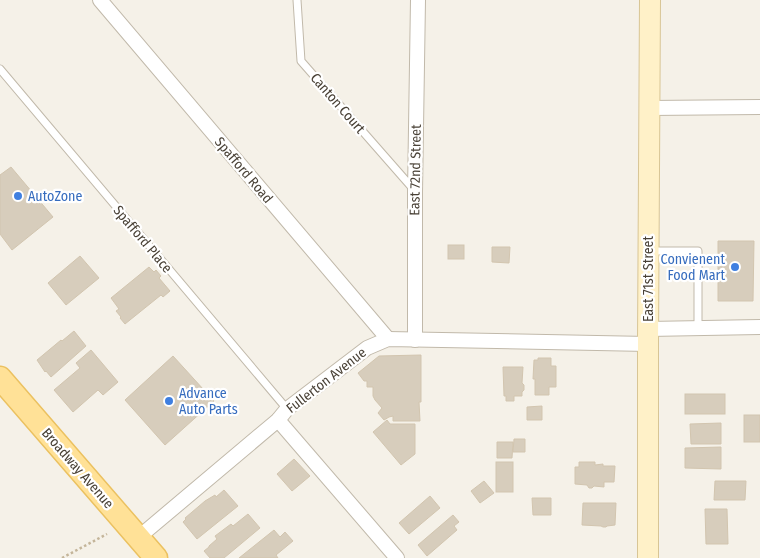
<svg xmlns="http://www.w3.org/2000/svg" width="760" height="558" font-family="'Fira Sans Condensed',sans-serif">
<rect width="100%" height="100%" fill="#f5f1e8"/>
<g fill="#d7cdbc" stroke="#d2c5af">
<path d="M11,167L53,217L12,250L0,234V175Z"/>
<path d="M718,241H754L753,301H718Z"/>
<rect x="448" y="245" width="16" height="14"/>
<path d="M492,247H510L509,263L492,262Z"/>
<path d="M80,256L99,278L66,305L48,283Z"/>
<path d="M149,267L154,272L156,270L161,276L159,278L170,291L163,297L161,295L125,324L120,318L121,317L116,311L119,309L111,298Z"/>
<path d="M74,331L86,346L51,377L46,371L45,372L37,360L61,340L62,341Z"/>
<path d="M91,350L118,382L103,395L98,390L73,412L54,390L80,368L76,363Z"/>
<path d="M421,355V402H419L420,421H393V416L389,417L384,420L378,413L382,408L375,400L373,396V387H367V381H364L358,373L379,356Z"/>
<path d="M173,356L214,401L165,445L125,400Z"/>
<path d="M538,358H551V366H556V387H549V395H535V379H533L534,360H538Z"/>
<path d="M503,367H523L522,383L524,385V390L522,392V396H514V401H506V396H504Z"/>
<rect x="685" y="394" width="40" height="20"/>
<path d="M542,406V420H527V407Z"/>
<rect x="744" y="415" width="16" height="27"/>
<path d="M387,420L390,424H415V454L401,465L373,432Z"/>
<path d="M721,423V444H691L690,424Z"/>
<path d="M514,439H525V452H513Z"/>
<path d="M497,442H513L512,458H497Z"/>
<path d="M721,447V469L685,468V448Z"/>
<path d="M294,459L310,476L292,491L277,474Z"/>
<rect x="496" y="462" width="17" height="30"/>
<path d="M579,462H595V465L603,464V466H615L614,482H604V487L594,486L592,488H589L587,485L575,484V467H579Z"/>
<path d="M484,481L494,493L480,503L471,491Z"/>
<path d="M715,481H746L745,500H714Z"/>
<path d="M224,490L238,506L197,539L183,522L186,519L185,518L205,501L215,495L216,497Z"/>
<path d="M430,496L440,508L409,534L399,523Z"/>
<path d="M532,498H551V515H533Z"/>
<path d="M583,503H616L615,525L607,526L606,527H603L601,526L582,525Z"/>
<path d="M705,509H727L728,544H706Z"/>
<path d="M248,514L260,528L224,558H210L204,551L209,547V546L217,539L215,536L231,524L233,526Z"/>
<path d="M453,515L459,522L454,526L457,530L427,556L418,545Z"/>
<path d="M274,530L280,537L285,532L293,541L276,555L278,558H239Z"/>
</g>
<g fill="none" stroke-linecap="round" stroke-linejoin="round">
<g stroke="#c1b9aa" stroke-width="9">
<g id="service">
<path d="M297,0L301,61L415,191"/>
<path d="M0,69L287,409"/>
<path d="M650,251H698V328"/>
</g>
</g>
<g stroke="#c1b9aa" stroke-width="16">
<g id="minor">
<path d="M100,0L388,339"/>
<path d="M649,108L760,107"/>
<path d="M648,329L760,327"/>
<path d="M415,340V192L418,0"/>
<path d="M278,420L397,558"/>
<path d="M139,537L278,420L287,409L367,348L388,339L648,344"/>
</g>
</g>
<g stroke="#d8c595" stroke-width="22">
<path id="secondary" d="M648,558V344L650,0"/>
</g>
<g stroke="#ebc160" stroke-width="25">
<path id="primary" d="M0,378L156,558"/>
</g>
<path stroke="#c4b59a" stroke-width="2.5" stroke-dasharray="2.5 2.5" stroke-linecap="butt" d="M62,558L107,534"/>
<use href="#service" stroke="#fff" stroke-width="7"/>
<use href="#minor" stroke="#fff" stroke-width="14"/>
<use href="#secondary" stroke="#fff1c8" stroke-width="20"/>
<use href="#primary" stroke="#ffe197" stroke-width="22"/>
</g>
<g fill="#3f7fe0" stroke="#fff" stroke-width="2">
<circle cx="18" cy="196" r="5"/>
<circle cx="735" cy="267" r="5"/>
<circle cx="169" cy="401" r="5"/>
</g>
<g text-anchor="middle" stroke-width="4.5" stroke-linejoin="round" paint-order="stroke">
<g font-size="14" fill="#494136" stroke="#fff">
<text transform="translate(338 103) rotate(49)" y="5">Canton Court</text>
<text transform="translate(244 170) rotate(50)" y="5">Spafford Road</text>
<text transform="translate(415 170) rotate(-89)" y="5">East 72nd Street</text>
<text transform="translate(143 239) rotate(50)" y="5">Spafford Place</text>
<text transform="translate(648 279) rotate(-90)" y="5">East 71st Street</text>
<text transform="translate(326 380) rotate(-38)" y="5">Fullerton Avenue</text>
<text transform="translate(78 468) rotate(49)" y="5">Broadway Avenue</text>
</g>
<g font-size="14" fill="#366cbe" stroke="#fff" text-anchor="start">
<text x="28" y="201">AutoZone</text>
<text x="725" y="264" text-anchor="end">Convienent<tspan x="725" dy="16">Food Mart</tspan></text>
<text x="179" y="398">Advance<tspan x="179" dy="16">Auto Parts</tspan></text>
</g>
</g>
</svg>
